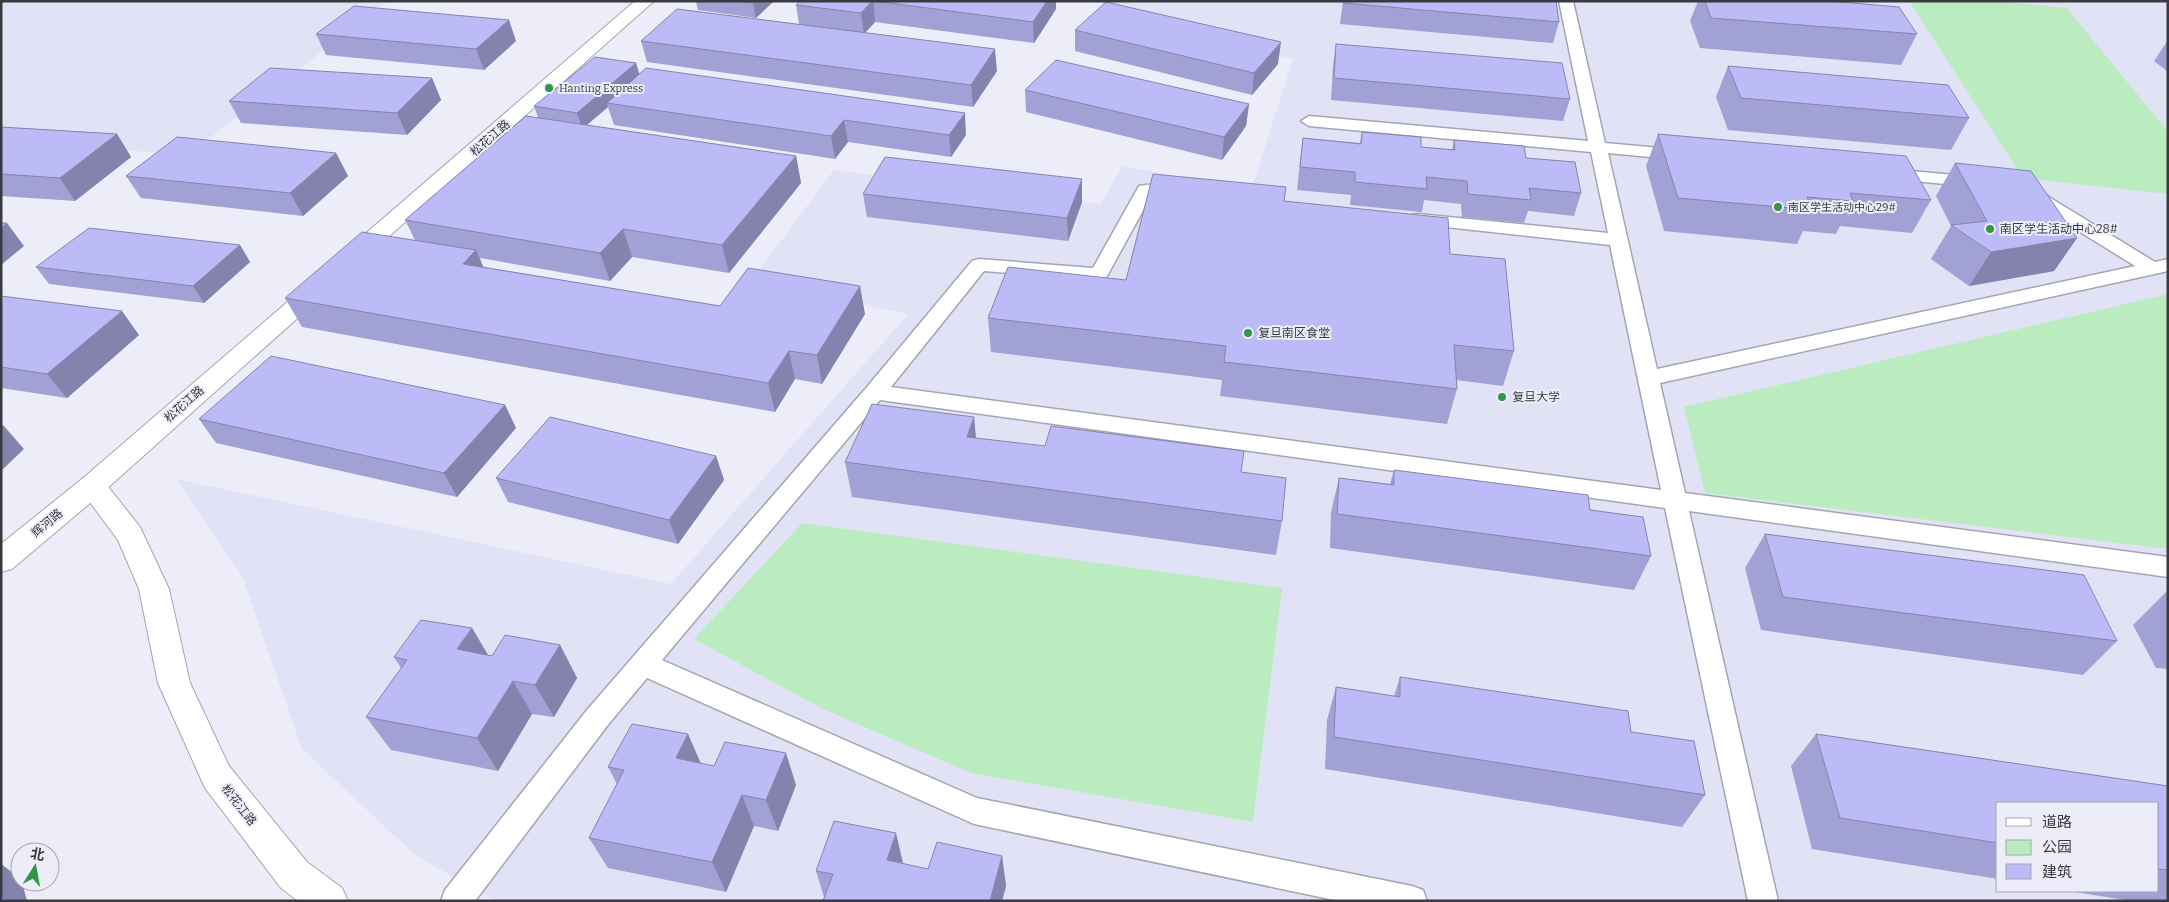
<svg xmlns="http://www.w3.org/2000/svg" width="2169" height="902" font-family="Bitter,'Noto Sans SC',serif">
<rect width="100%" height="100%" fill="#ededfa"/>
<g fill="#e2e2f6" fill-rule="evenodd">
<path d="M1,1H387L188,155L1,141Z"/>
<path d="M1112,1H2168V901H495L415,855L302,749L242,576L176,479L671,584L908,314L751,281L834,170L1100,204L1123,166L1251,191L1293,59L1096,13ZM1998,803H2158V891H1998Z"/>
</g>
<g fill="#bbecbf">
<path d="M1909,1H1994L2067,8L2168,132V194L2023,178Z"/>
<path d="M2168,294V549L1705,493L1684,407Z"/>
<path d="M802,523L1282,588L1253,822L971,773L823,709L694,639Z"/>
</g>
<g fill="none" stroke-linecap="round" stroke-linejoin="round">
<g stroke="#a5a5b1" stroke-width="3">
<g id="lane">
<path d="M1559,1H1573L1605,143L1682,150L1688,151L1690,155L1688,159L1682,160L1608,153L1657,369L2135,266L2027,199L2024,195L2027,191H2039L2155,262L2168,259V271L1660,383L1685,493L2168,557V577L1689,511L1778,901H1748L1665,508L880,400L662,660L977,798L1412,886L1423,890L1427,901H1339L974,824L647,678L607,726L475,901H441L445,890L587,710L867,387L972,261L979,259L1093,268L1139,186C1153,183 1172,186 1186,189L1189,193L1186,197L1151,196L1106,278L1099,280L984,271L891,387L1661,490L1610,245L1418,224L1412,223L1409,219L1412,215L1418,214L1608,233L1591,152L1309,126L1301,121L1309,116L1588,141Z"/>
<path d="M1889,169L1976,177L1982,178L1985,182L1982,186L1976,187L1883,178L1880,174L1883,170Z"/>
</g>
</g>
<g stroke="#a5a5b1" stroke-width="2">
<path id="street" d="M92,476L102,479L140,527L169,589L190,683L229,766L307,862L342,888L348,901H298L281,888L205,788L158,683L139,589L118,540L78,486L82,479Z"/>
</g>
<g stroke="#a5a5b1" stroke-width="2">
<g id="secondary">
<path d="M635,1H654L359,263L351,265L343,263L339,258L343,253Z"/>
<path d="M321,278L329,280L333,285L329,290L102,493L12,569L1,572V544L82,479L313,280Z"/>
</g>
</g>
<use href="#lane" fill="#fff" fill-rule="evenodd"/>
<use href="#street" fill="#fff" fill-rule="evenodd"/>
<use href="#secondary" fill="#fff" fill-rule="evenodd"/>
</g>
<g fill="#a2a1d5">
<path d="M696,1H774L756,18L698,10Z"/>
<path d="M800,1H1056V9L1034,43L875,22L865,33L997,71L973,107L647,62L641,41L799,24L796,5Z"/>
<path d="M1343,1H1556L1559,22L1553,43L1340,24Z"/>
<path d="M1698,1H1829L1917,34L1901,65L1700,48L1690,21Z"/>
<path d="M1075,30L1278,64L1252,95L1075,51Z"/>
<path d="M316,34L516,41L484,70L326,55Z"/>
<path d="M2168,40V72L2154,61Z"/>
<path d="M1336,44L1570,99L1563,121L1331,100L1333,66Z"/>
<path d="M1728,66L1969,118L1951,150L1728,130L1716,97Z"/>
<path d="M639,74L966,135L951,157L848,142L835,159L614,125L608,107L587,125L796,156L801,183L729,273L632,257L610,281L480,258L483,267L720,306L865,314L822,384L795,379L775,412L302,327L285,298L415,240L405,220L538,117L534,106Z"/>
<path d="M432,78L441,100L407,135L241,123L229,101Z"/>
<path d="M1025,90L1249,104L1246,126L1222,160L1026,112Z"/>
<path d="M1,127L117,134L131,157L75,201L1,196Z"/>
<path d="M1362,132L1421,147L1452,150L1454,140L1526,158L1581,193L1574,216L1528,211L1524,223L1462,217L1461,204L1424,200L1422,212L1350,205L1351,195L1297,190L1300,161L1303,138L1360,143Z"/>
<path d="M1658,134L1931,200L1912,233L1840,226L1836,234L1803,231L1797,244L1664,231L1646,166Z"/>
<path d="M336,153L348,176L303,216L141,198L126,176Z"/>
<path d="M1955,163L2077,238L2054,271L1969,286L1931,259L1951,226L1936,196Z"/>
<path d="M863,194L1082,202L1068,241L867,217Z"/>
<path d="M1284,201L1450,254L1514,351L1503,386L1456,380L1457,389L1447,424L1220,396L1222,380L991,352L988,318L1126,280Z"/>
<path d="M240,245L250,262L204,303L49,284L36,267Z"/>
<path d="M1,296L139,335L67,398L1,388Z"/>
<path d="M505,405L516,428L457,497L216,443L199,419Z"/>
<path d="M974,417L976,438L1241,472L1282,521L1276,555L852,497L845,462Z"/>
<path d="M716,456L724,480L678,544L508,502L496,478Z"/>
<path d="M1394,470L1590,510L1651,556L1634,590L1330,548L1331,512L1339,478L1390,484Z"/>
<path d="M1765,534L2117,641L2083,675L1761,630L1745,568Z"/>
<path d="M2167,591H2168V669L2156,668L2133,625Z"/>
<path d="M472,628L488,655L492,656L560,645L577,678L554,717L532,714L498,771L391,750L366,717L401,668L394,657Z"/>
<path d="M1400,677L1631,732L1705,795L1682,827L1325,769L1327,720L1336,687L1394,696Z"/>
<path d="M688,734L700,763L796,785L778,831L754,826L726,892L608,868L589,838L617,784L608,767Z"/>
<path d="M1816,734L2168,786V901H2131L2069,891H2158V803H1998V879L1812,849L1791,766Z"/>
<path d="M1002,856L1006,886L1002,901H823L824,897L816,871L903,864L928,869Z"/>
</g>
<g fill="#8483ae">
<path d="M755,1H774L756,18L753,3Z"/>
<path d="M873,1L875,22L864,34L861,13Z"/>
<path d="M1047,1H1056V9L1034,43L1033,22Z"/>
<path d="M509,20L516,41L484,70L476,49Z"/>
<path d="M1281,42L1278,64L1252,95L1254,73Z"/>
<path d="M995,49L997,71L973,107L971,85Z"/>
<path d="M636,63L641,79L607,103L608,107L582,129L577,113Z"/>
<path d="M432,78L441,100L407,135L397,113Z"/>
<path d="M1249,104L1246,126L1222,160L1224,137Z"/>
<path d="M965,113L966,135L951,157L949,135Z"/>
<path d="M844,120L848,142L835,159L831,136Z"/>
<path d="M117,134L131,157L75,201L60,178Z"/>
<path d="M336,153L348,176L303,216L290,193Z"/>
<path d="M796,156L801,183L729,273L722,245Z"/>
<path d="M1082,179V202L1068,241L1067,218Z"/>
<path d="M7,223L24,246L1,265V228Z"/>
<path d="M623,229L632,257L610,281L600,253Z"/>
<path d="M2077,238L2054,271L1969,286L1991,252Z"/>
<path d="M240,245L250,262L204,303L193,286Z"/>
<path d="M476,250L488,278L463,264Z"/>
<path d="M860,286L865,314L822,384L817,355Z"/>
<path d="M122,311L139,335L67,398L47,374Z"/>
<path d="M789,351L795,379L775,412L768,383Z"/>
<path d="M505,405L516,428L457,497L444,473Z"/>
<path d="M974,417L977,451L967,437Z"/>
<path d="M3,425L24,449L1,471V427Z"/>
<path d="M716,456L724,480L678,544L669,520Z"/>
<path d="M472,628L492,662L457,649Z"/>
<path d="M560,645L577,678L554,717L535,685Z"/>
<path d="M513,681L532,714L498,771L477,738Z"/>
<path d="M688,734L702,766L676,758Z"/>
<path d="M786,753L796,785L778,831L766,800Z"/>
<path d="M742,795L754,826L726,892L712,862Z"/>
<path d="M896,833L903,863L887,860Z"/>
<path d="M1002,856L1006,886L1002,901H990Z"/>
<path d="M1,864L20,878V882H22L27,901H4L1,890Z"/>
</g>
<g fill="#bcbbf8" stroke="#8483ae">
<path d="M738,1H755L753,3Z"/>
<path d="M800,1H872L861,13L796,5Z"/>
<path d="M875,1H1047L1033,22Z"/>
<path d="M1344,1H1556L1559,22L1344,3Z"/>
<path d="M1705,1H1829L1899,7L1917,34L1711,18Z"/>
<path d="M1106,2L1281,42L1254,73L1075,30Z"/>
<path d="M354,6L509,20L476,49L316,34Z"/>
<path d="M677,9L995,49L971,85L641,41Z"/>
<path d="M1336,44L1562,63L1570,99L1334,78Z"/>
<path d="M595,57L636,63L577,113L534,106Z"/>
<path d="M1056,60L1249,104L1224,137L1025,90Z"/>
<path d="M1728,66L1948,85L1969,118L1741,98Z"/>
<path d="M270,68L432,78L397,113L229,101Z"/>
<path d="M646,68L965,113L949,135L844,120L831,136L607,103Z"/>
<path d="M526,116L796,156L722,245L623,229L600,253L405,220Z"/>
<path d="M1,127L117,134L60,178L1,174Z"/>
<path d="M1362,132L1421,137V147L1455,150L1454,140L1524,146L1526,158L1575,162L1581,193L1529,188L1531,200L1468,194L1467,181L1426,177L1427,189L1355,182V172L1300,167L1303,138L1361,144Z"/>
<path d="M1658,134L1906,156L1931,200L1850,193L1853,201L1807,197L1813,210L1678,198Z"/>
<path d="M177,137L336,153L290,193L126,176Z"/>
<path d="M885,157L1082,179L1067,218L863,194Z"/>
<path d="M1955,163L2031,171L2077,238L1991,252L1951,225L1987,221Z"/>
<path d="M1153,174L1286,187L1284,201L1448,218L1450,254L1505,259L1514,351L1454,345L1457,389L1224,362L1226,346L988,318L1008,267L1126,280Z"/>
<path d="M1,223H7L1,228Z"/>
<path d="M89,228L240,245L193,286L36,267Z"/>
<path d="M362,232L476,250L463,264L720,306L748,268L860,286L817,355L789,351L768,383L285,298Z"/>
<path d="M1,296L122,311L47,374L1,367Z"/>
<path d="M271,356L505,405L444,473L199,419Z"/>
<path d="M872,404L974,417L967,437L1045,446L1051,426L1244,451L1241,472L1286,478L1282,521L845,462Z"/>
<path d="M550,417L716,456L669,520L496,478Z"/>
<path d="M1394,470L1588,495L1590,510L1643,517L1651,556L1337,514L1339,478L1394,485Z"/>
<path d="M1765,534L2084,575L2117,641L1783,597Z"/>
<path d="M421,620L472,628L457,649L492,656L505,635L560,645L535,685L513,681L477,738L366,717L407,660L394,657Z"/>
<path d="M1400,677L1628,711L1631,732L1694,741L1705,795L1334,737L1336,687L1400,697Z"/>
<path d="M632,724L688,734L676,758L714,766L725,742L786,753L766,800L742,795L712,862L589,838L624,770L608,767Z"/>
<path d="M1816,734L2168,786V870L2158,869V803H1998V843L1840,818Z"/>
<path d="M834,821L896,833L887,860L928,869L937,842L1002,856L990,901H823L833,874L816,871Z"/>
<path d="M1,890L4,901H1Z"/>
</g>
<g fill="#349447" stroke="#ededfa" stroke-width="2">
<circle cx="549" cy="88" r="5"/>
<circle cx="1778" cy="207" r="5"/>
<circle cx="1990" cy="229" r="5"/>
<circle cx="1248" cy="333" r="5"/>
<circle cx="1502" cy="397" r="5"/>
</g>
<g text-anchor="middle" stroke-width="4" stroke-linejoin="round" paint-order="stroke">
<g font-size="11" fill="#393a3f" stroke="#ededfa" text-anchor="start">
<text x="559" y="92">Hanting Express</text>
<text x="1788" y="211">南区学生活动中心29#</text>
</g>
<g font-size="12" fill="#393a3f" stroke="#ededfa">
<text transform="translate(490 138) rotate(-41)" y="4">松花江路</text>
<text transform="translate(184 404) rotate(-41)" y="4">松花江路</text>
<text transform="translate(47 523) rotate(-40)" y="4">辉河路</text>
<text transform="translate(239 805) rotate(52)" y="4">松花江路</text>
</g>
<g font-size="12" fill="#393a3f" stroke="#ededfa" text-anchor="start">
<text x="2000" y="233">南区学生活动中心28#</text>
<text x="1258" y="337">复旦南区食堂</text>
<text x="1512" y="401">复旦大学</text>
</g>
</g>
<rect width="2169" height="902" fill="none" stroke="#393a3f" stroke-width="5"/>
<rect x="1996" y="802" width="162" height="90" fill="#ededfa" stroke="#a5a5af"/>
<rect x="2006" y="818" width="25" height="8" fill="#ffffff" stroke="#a5a5af"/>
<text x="2042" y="827" font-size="15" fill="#393a3f">道路</text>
<rect x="2006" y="840" width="25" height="15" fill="#bbecbf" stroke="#a5a5af"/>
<text x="2042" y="852" font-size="15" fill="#393a3f">公园</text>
<rect x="2006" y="864" width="25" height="15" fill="#bcbbf8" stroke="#a5a5af"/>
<text x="2042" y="877" font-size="15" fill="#393a3f">建筑</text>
<g transform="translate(35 867) rotate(11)"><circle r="24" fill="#ededfa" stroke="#a5a5af"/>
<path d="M0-4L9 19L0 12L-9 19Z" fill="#349447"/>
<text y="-8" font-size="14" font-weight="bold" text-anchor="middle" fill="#393a3f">北</text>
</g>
</svg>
